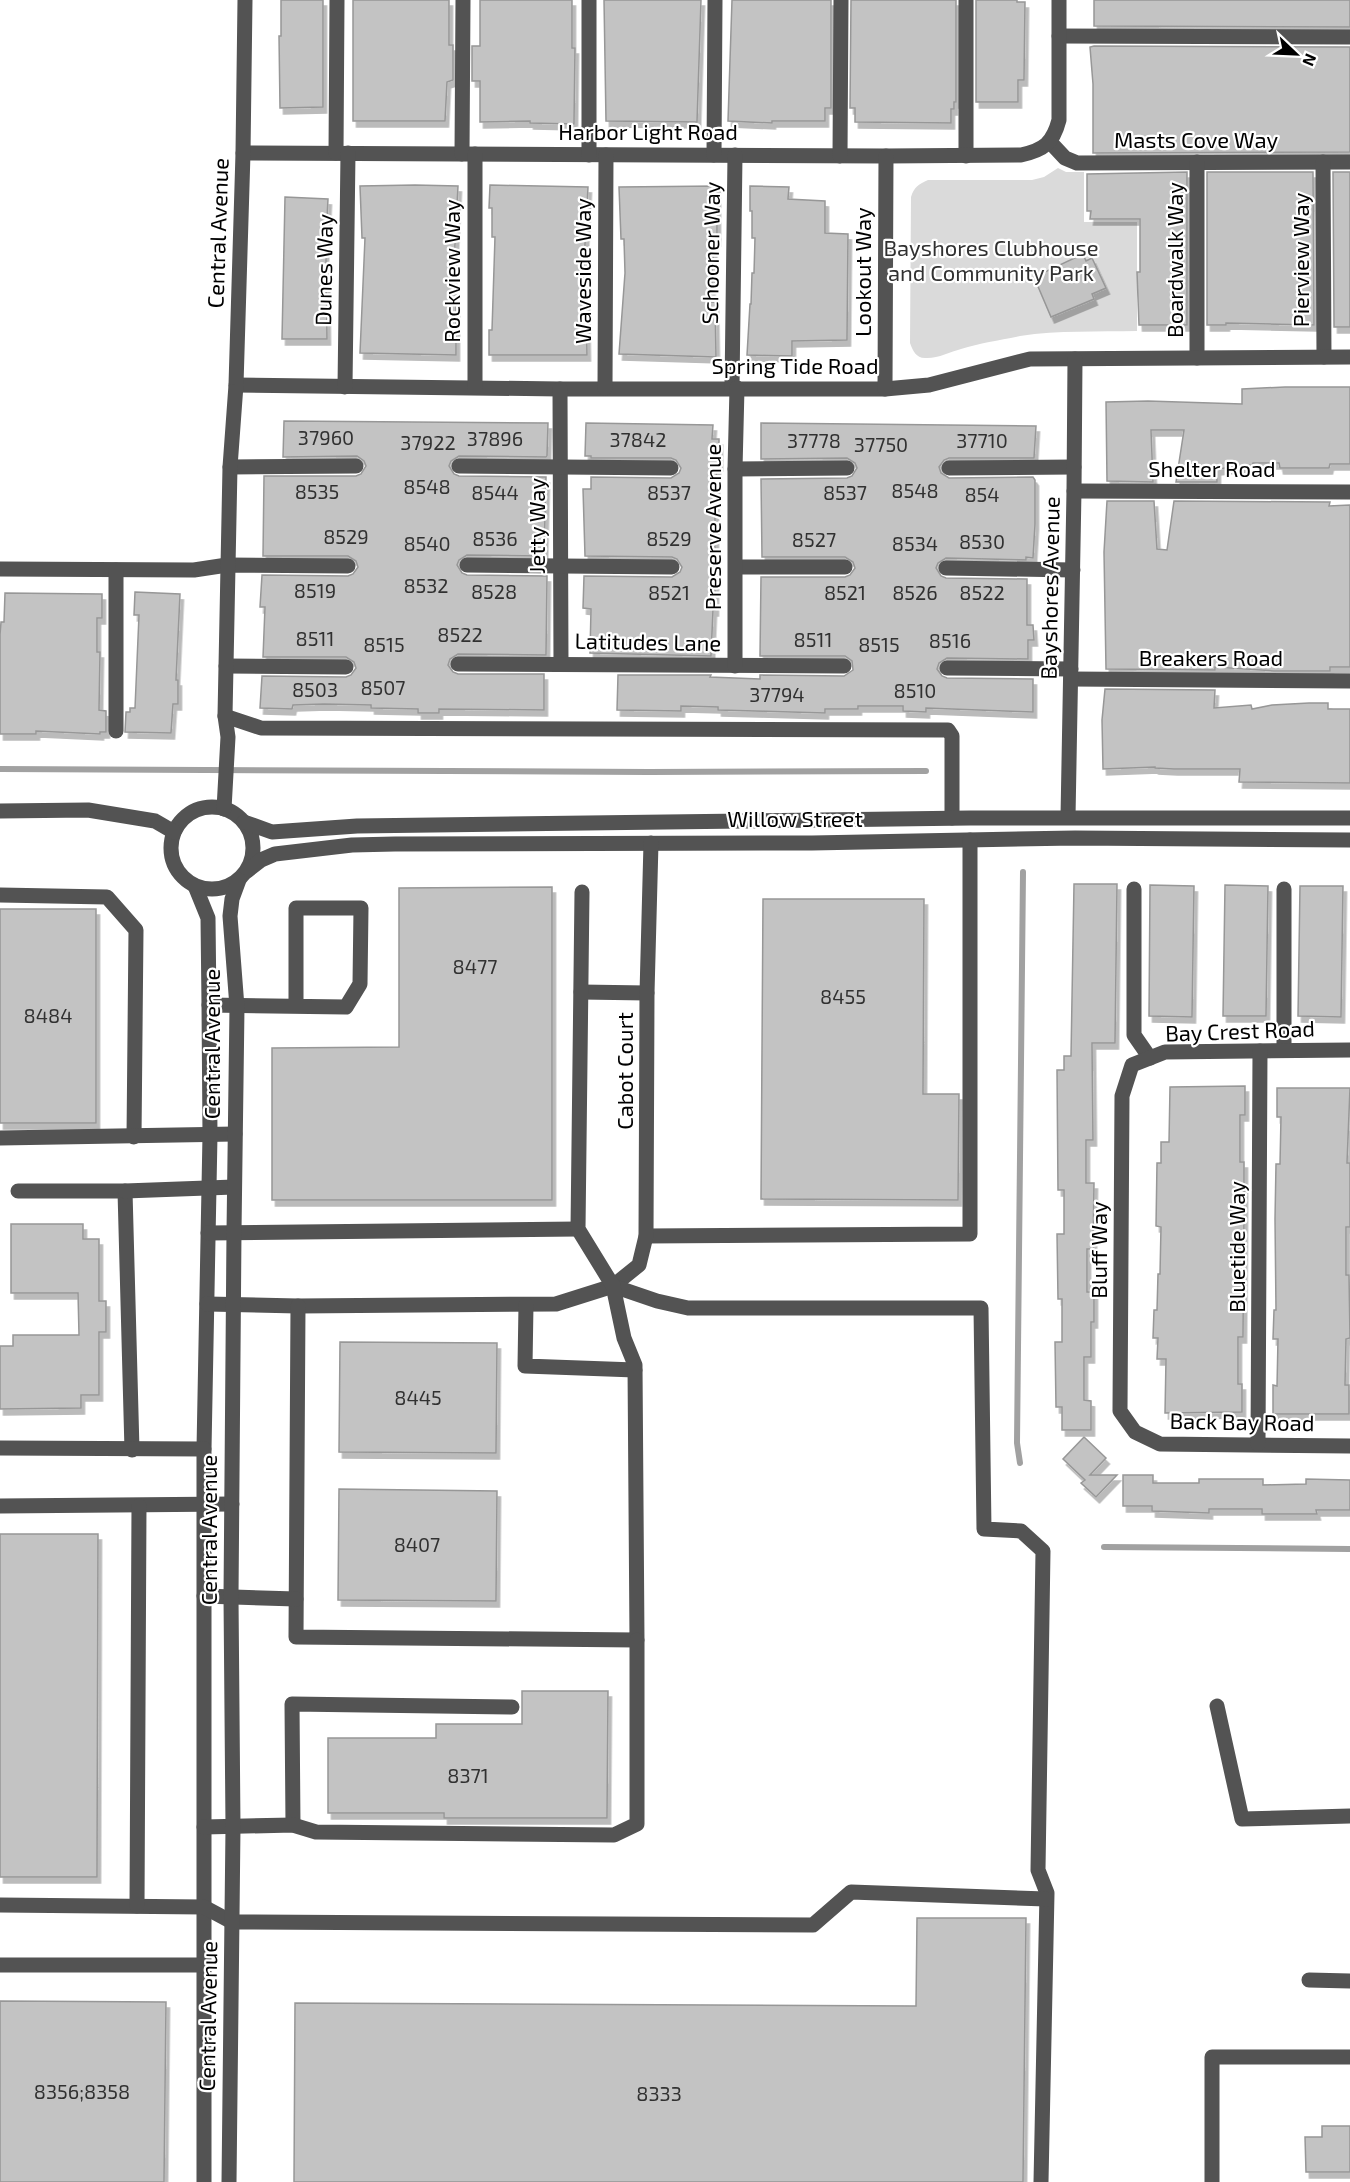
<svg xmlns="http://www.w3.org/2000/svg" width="1350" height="2182" font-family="'Exo 2',sans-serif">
<defs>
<filter id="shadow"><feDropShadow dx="3.5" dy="6" stdDeviation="0" flood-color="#0004"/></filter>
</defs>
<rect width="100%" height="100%" fill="#fff"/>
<path fill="#dadada" d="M1058,168L1066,172H1084V222H1137V331C1098,332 1059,330 1020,336C1000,340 980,343 961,349C950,352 937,359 925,358C916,358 913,351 910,343L911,197C914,187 919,184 928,180H1032L1044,177Z"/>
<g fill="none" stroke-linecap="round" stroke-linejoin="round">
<g stroke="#a1a1a1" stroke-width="6">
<path d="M0,769L649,772L926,771"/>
<path d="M1020,1463L1017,1443L1023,872"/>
<path d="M1104,1547L1350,1549"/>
</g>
</g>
<g fill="#c3c3c3" stroke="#979797" stroke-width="1.5" filter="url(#shadow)">
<path d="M281,0H323V107L280,108L279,36H281Z"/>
<path d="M353,0H449V45H453V80L447,82L445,121H353Z"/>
<path d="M480,0H572V48H575L574,124L530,123V121L480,122V81H472V46H480Z"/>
<path d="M604,0H701L697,122L606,121Z"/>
<path d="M732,0H831V108H825V121H772V123L728,121Z"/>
<path d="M851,0H956V102H954V109H951V123L855,122V108H850Z"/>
<path d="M976,0H1017V2H1025L1024,80H1018V102H976Z"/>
<path d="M1094,0H1350V27L1094,26Z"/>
<path d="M1094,46L1350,47V152L1093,153V84L1090,47Z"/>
<path d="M1187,172V325H1139L1137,272H1140V219H1090L1091,211H1087V174Z"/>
<path d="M1207,172H1313L1314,325L1226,323V325H1207Z"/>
<path d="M1333,172H1350V327H1334V325Z"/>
<path d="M415,185L458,186L452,302H456V355L360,353L365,238H362L360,186Z"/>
<path d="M490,185L588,187L582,302H586L587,355H489V330H492L495,237H492V208H489Z"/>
<path d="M717,186V240H714L711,302H715L716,357L619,354L625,273L624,239H621L619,187Z"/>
<path d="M750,186L789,187L788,199L825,201V233L848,234L847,340L792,341V356L747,355L750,304H751L752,273H754L755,238H752V211H750Z"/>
<path d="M285,197L328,199L325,257H326L327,339H282Z"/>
<path d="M1083,254L1086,261L1092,258L1106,288L1092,294L1094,299L1051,317L1034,277Z"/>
<path d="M1285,387H1350V464H1330L1329,468H1280L1279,463H1253L1252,465L1217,469V482H1176L1184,430H1151L1153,482L1107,481L1106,402L1148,401L1242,404V389Z"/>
<path d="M284,421L548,423L547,456L546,457L459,456L451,461L449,466L454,474L459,476L546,477L544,556L467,555L459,560L457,565L462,573L467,575L547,576L546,655L458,654L450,659L448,665L453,672L458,674H544V710L439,709V713H418V709L371,708V705L324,704L293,705L292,709L260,708L262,676L346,677L351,675L356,668L354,662L346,657H263L265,607H260L262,575L348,576L353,574L358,567L356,561L348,556H263L264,476H356L361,474L366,466L364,461L357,456L283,457Z"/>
<path d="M586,423L713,425L712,439H719V465H717L715,515V610H713L711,656L590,653L591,609L583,608L584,576L672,577L680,572L682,567L677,559L672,557L585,556L583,489H591V477L671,478L679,473L681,468L676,460L671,458H591V456H585Z"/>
<path d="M761,423L1036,426L1034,458H949L944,460L939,467L941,473L949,478L1033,477L1035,480V524L1033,558L1026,557V560L946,558L938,563L936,568L941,576L946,578L1027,579V625H1033L1034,640H1028V659L947,658L939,663L937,669L942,676L947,678L1033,679V712L926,708V712L903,711V706H858V709H825V713L718,710V707L681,706V711L617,710L618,675H711L710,677L760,679V675L844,676L853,670L852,661L845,656H760L761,577H845L850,575L855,568L853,562L845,557H762L761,479L847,478L852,476L857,468L855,463L847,458L761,459Z"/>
<path d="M1107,501H1154L1157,549L1167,550L1174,501L1330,502L1329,506L1350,505V667H1330V671H1274L1215,667V670L1106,669L1104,552Z"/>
<path d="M135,592L180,594L176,680H178V704H173L171,733L125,732L126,712H130V708H135L139,615H134Z"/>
<path d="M5,593L102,594V618H97V652H100L99,710L106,711V732H100V734L36,731V734H0V635L1,622H4Z"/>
<path d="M1105,689L1215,690L1214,708L1251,705L1252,709L1272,705L1309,703H1328V709H1350V783L1239,782L1240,769H1174L1155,768V767L1103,769L1102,720Z"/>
<path d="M1074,884H1117L1115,1043H1092L1093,1140H1086V1183H1094L1093,1249H1087V1292H1094V1322H1091V1357H1084V1400L1091,1401V1430H1062V1407H1056L1055,1342H1062V1299H1058L1057,1234H1064V1190H1058L1057,1070H1064V1056H1071Z"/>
<path d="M1150,885L1194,886L1192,1017L1149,1016Z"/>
<path d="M1225,885L1268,886L1266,1016H1223Z"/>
<path d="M1300,886H1343L1341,1017L1298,1016Z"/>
<path d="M552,887V1200H272V1048L399,1047V888Z"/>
<path d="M763,899H924L923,1094H959L958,1200L761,1199Z"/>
<rect x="0" y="909" width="96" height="214"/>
<path d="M1245,1086V1115H1240V1162H1244V1218L1243,1337H1238V1384H1242V1412L1165,1413L1166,1359H1157L1158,1338H1153L1154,1310H1157L1158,1274H1160L1161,1227L1156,1226L1157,1163H1161V1142H1169L1170,1087Z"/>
<path d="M1277,1088H1350L1347,1163H1350V1227H1346V1275H1349L1350,1338L1346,1339L1345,1385H1349V1414H1273V1385L1277,1386L1278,1339H1273L1274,1310H1276L1275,1219L1276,1164H1280L1281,1117H1277Z"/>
<path d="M11,1224H83V1239H99V1301H106V1332H99V1395H81V1408L0,1409V1346H13V1335H79L78,1293H11Z"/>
<path d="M340,1342L497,1343L496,1453L339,1452Z"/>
<path d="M1084,1437L1106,1458L1090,1475H1117L1096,1497L1081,1483L1085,1480L1063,1459Z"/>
<path d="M1123,1475H1153V1483H1199V1479H1263V1485L1306,1484V1479L1350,1480V1510H1316L1317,1514H1262V1509H1209V1513L1152,1511V1506H1123Z"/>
<path d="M339,1489L497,1491L496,1601L338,1600Z"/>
<path d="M0,1534H98L97,1877H0Z"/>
<path d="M522,1691H608L607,1818H444V1813H328V1738H436V1724H522Z"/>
<path d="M917,1918H1026L1023,2182H294L295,2003L916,2006Z"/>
<path d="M0,2001L166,2002L164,2182H0Z"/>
<path d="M1322,2126H1350V2172H1306L1305,2137H1322Z"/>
</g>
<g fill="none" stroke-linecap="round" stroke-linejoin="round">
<g stroke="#535353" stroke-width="15">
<path d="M966,0V156"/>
<path d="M1059,36L1350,37"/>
<path d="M1050,142L1065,158L1077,163L1350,162"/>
<path d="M243,153L886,156L1021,155C1044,150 1053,143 1059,120V0"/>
<path d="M336,153L337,0"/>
<path d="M462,154L463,0"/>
<path d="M589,155V0"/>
<path d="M714,155L715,0"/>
<path d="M840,156L841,0"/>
<path d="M1197,162V358"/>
<path d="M1323,162L1324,357"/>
<path d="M236,385L560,389H885L929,385L1030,359L1350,357"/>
<path d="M345,387L348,153"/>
<path d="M475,387V154"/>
<path d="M605,388L606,155"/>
<path d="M732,388L735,155"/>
<path d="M560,389L561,664"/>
<path d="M885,389L886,156"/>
<path d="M459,466L671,468"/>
<path d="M230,467L356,466"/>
<path d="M949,468L1074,467"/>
<path d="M735,469L847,468"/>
<path d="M1074,491L1350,492"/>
<path d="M467,565L672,567"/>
<path d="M736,567H845"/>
<path d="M946,568L1073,570"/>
<path d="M0,569L194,570L227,565L348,566"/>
<path d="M458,664L844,666"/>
<path d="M226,666L346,667"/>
<path d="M735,666V469L737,388"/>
<path d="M947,668L1071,669"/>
<path d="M1071,679L1350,681"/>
<path d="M225,716L261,728L948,730L952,736V818"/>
<path d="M116,731V570"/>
<circle cx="212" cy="848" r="41"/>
<path d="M224,809L228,737L225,716L230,467L236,385L243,153L245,0"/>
<path d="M0,811L88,810L155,821L174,832"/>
<path d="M1068,817L1074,491L1075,359"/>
<path d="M244,822L272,832L357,826L970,818H1350"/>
<path d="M247,871L261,860L275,854L352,845L395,844L812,843L1075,838L1350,840"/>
<path d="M195,886L208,918L209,1005L210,1135L204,1449V2182"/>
<path d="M1134,889V1035L1150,1058"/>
<path d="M0,895L107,897L136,930L134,1137"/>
<path d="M581,992L647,993"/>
<path d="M209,1005L346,1007L360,984L361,908H296V1006"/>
<path d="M1284,1050V889"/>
<path d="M1350,1050L1165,1052L1132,1065L1122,1096L1120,1411L1135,1432L1160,1444L1350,1446"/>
<path d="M0,1138L235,1134"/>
<path d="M18,1191H125L132,1450"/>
<path d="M125,1191L234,1187"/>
<path d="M208,1233L578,1229"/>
<path d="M646,1236L970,1234V840"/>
<path d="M613,1286L639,1265L646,1236L647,993L651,843"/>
<path d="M207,1304L298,1306L556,1304L613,1286L657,1301L688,1308H981L984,1529L1021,1531L1043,1551L1038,1870L1047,1893L1041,2182"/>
<path d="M526,1305L525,1366L635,1370"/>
<path d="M298,1306L296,1637L637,1640L635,1365L624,1338L613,1286L578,1229L582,892"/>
<path d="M1258,1444L1260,1051"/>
<path d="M0,1448L204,1449"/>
<path d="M0,1506L232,1504"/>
<path d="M204,1596L296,1599"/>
<path d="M1217,1706L1242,1819L1350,1816"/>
<path d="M293,1825L292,1704L512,1707"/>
<path d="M204,1827L293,1825L316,1832L614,1835L637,1824V1640"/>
<path d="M0,1905L204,1907L232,1922L813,1925L851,1892L1046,1899"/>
<path d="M137,1906L139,1506"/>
<path d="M0,1965H204"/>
<path d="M1309,1980L1350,1981"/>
<path d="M229,2182L233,1827L231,1597L234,1232L237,1007L230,916L232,899L239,880"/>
<path d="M1212,2182V2057H1350"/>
</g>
</g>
<g text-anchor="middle" stroke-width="4.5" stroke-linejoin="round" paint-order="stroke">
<g font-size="20" fill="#313131">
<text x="326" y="445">37960</text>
<text x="495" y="446">37896</text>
<text x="638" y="447">37842</text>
<text x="814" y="448">37778</text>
<text x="982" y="448">37710</text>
<text x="428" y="450">37922</text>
<text x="881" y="452">37750</text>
<text x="427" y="494">8548</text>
<text x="915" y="498">8548</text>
<text x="317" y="499">8535</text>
<text x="495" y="500">8544</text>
<text x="669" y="500">8537</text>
<text x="845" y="500">8537</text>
<text x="982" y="502">854</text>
<text x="346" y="544">8529</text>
<text x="495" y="546">8536</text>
<text x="669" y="546">8529</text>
<text x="814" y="547">8527</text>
<text x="982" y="549">8530</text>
<text x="427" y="551">8540</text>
<text x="915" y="551">8534</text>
<text x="426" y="593">8532</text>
<text x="315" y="598">8519</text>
<text x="494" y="599">8528</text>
<text x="669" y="600">8521</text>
<text x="845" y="600">8521</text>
<text x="915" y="600">8526</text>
<text x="982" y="600">8522</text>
<text x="460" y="642">8522</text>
<text x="315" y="646">8511</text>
<text x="813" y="647">8511</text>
<text x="950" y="648">8516</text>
<text x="384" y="652">8515</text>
<text x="879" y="652">8515</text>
<text x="383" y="695">8507</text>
<text x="315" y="697">8503</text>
<text x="915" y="698">8510</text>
<text x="777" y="702">37794</text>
<text x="475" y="974">8477</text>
<text x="843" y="1004">8455</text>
<text x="48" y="1023">8484</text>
<text x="418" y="1405">8445</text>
<text x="417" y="1552">8407</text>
<text x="468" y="1783">8371</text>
<text x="82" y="2099">8356;8358</text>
<text x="659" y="2101">8333</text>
</g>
<g font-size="22" fill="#000" stroke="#fff">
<text x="648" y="140">Harbor Light Road</text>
<text x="1196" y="148">Masts Cove Way</text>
<text transform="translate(218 233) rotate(-88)" y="8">Central Avenue</text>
<text transform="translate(711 253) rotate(-89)" y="8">Schooner Way</text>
<text transform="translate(1175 260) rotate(-90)" y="8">Boardwalk Way</text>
<text transform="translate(1301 260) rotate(-90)" y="8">Pierview Way</text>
<text transform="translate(324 270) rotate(-89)" y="8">Dunes Way</text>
<text transform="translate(452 271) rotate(-90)" y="8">Rockview Way</text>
<text transform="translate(583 271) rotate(-90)" y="8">Waveside Way</text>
<text transform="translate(863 272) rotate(-90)" y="8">Lookout Way</text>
<text x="795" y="374">Spring Tide Road</text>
<text x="1212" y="477">Shelter Road</text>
<text transform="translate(537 526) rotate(-90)" y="8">Jetty Way</text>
<text transform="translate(713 527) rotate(-90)" y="8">Preserve Avenue</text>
<text transform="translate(1050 588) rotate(-89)" y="8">Bayshores Avenue</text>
<text transform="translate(648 642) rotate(1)" y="8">Latitudes Lane</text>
<text x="1211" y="666">Breakers Road</text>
<text x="795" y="827">Willow Street</text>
<text transform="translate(1240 1031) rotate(-2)" y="8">Bay Crest Road</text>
<text transform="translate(212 1044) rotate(-90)" y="8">Central Avenue</text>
<text transform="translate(625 1071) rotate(-90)" y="8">Cabot Court</text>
<text transform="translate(1237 1247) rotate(-90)" y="8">Bluetide Way</text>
<text transform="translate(1099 1250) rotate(-90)" y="8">Bluff Way</text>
<text transform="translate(1242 1422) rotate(1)" y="8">Back Bay Road</text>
<text transform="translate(209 1530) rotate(-90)" y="8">Central Avenue</text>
<text transform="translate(208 2016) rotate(-89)" y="8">Central Avenue</text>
</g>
<g font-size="22" fill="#313131" stroke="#fff">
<text x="991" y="256">Bayshores Clubhouse<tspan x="991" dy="25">and Community Park</tspan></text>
</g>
</g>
<g transform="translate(1296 54) rotate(113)" stroke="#ffffff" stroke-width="4.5" paint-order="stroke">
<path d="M0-4.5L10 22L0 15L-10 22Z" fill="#000000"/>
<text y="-9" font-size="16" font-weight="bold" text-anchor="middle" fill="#000000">N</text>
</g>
</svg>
